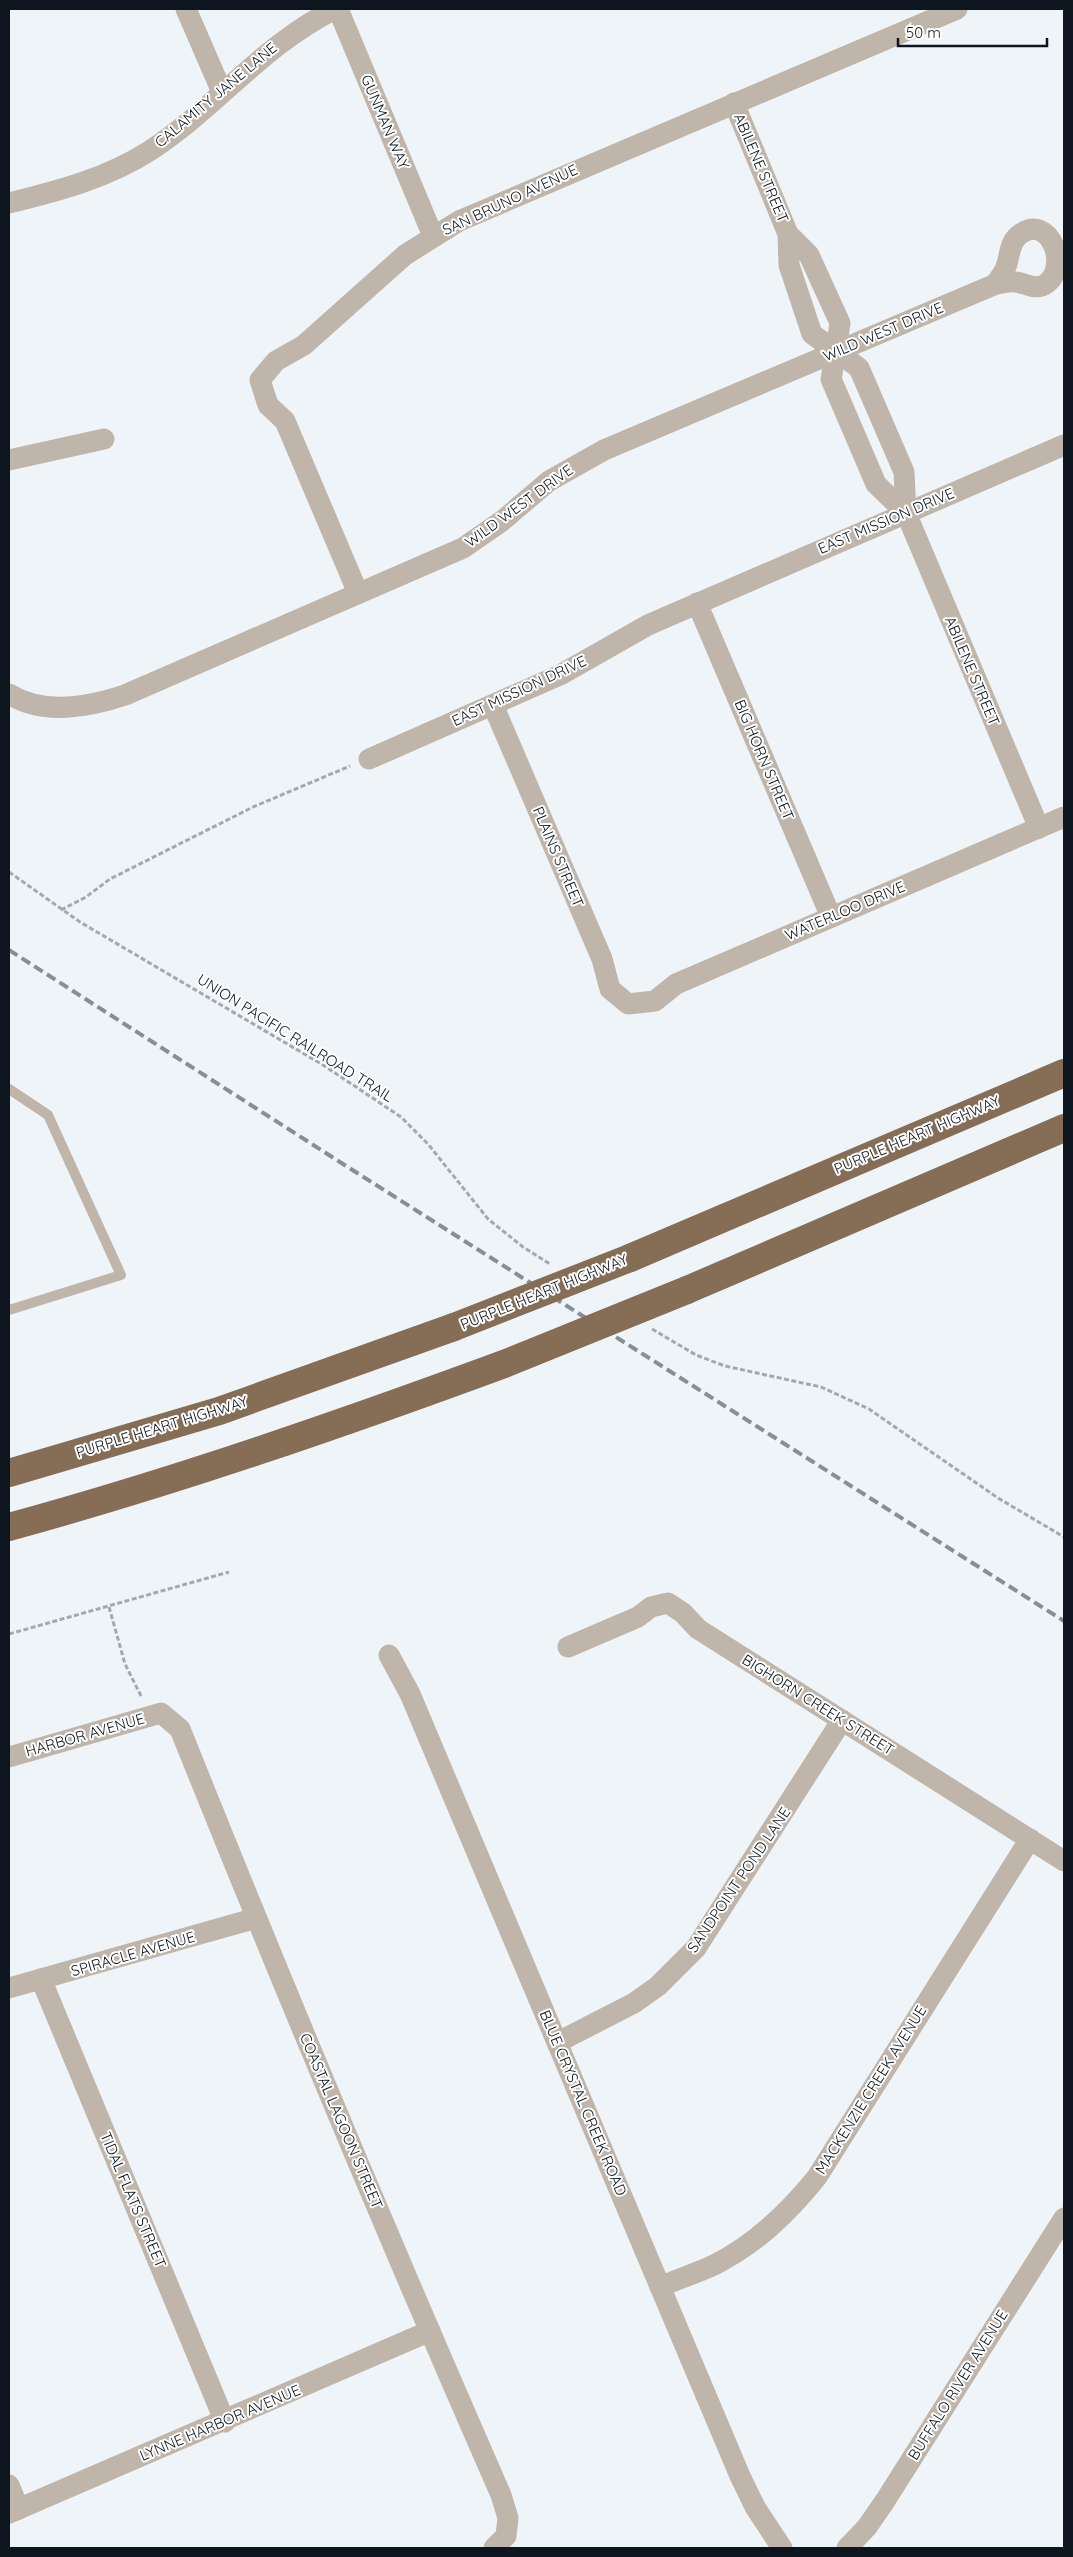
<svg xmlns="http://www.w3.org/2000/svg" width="1073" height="2557" font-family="Quicksand,sans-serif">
<rect width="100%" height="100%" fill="#eff4f9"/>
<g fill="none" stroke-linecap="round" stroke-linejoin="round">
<g stroke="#a2a9af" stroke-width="3" stroke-dasharray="5 2.5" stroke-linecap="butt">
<path d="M9,872L80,922L323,1065L401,1117L428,1144L488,1219L523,1247L550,1264"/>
<path d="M61,910L86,897L110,879L253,807L350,766"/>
<path d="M652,1329L696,1355L725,1366L821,1387L869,1409L998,1498L1064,1537"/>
<path d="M109,1607L125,1664L142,1698"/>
<path d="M9,1634L229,1572"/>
</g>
<path stroke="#c0b5aa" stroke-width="10" d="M9,1089L48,1115L121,1275L9,1310"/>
<g stroke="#c0b5aa" stroke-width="21">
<path d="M186,9L222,92"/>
<path d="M338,9L433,236"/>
<path d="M734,103L788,234L809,255L840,323L836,351L859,368L904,472L906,513L1039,828"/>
<path d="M9,203C58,191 108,178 151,150C218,106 261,46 335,9"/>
<path d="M788,234L789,265L812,334L836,351L831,379L876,484L906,513"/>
<path d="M9,460L104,439"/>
<path d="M358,593L285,421L268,405L260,380L276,361L304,345L405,255L459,221L957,9"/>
<path d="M697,603L831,917"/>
<path d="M9,694C44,716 89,707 125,695L463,548L502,521L549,481L604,450L996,284C1002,283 1010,281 1016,282C1025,283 1032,289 1042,286C1073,272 1050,210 1019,235C1009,243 1010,256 1006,267C1004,273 999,278 996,284"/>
<path d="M493,705L602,959L610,989L628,1004L655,1001L676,984L1064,817"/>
<path d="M369,759L560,675L648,625L1064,445"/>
<path d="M568,1647L638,1617L651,1607L668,1603L683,1613L698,1629L1064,1861"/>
<path d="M389,1655L410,1694L740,2476L755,2507L782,2548"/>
<path d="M9,1757L161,1713L180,1729C283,1986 390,2242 501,2495L508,2518L506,2536L494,2548"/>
<path d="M41,1979L225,2422"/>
<path d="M9,1988L256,1918"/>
<path d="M558,2042L634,2003L658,1986L696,1948L842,1720"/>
<path d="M660,2287C678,2279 697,2273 714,2265C756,2244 788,2213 817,2177L1030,1839"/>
<path d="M9,2485L19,2509"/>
<path d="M9,2513L430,2331"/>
<path d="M847,2548L867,2527L885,2501L1064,2218"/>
</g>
<g stroke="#856d56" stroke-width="28">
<path d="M630,1258L1064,1073"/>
<path d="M687,1290L1064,1128"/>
<path d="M9,1473L219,1411L454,1327"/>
<path d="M9,1527C177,1481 341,1424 504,1364"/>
</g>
<path stroke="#878e95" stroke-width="4" stroke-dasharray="10 5" stroke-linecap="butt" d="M9,950L343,1164L1064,1621"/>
<g stroke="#856d56" stroke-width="28">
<path d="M454,1327L630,1258"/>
<path d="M504,1364L687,1290"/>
</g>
</g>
<g text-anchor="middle" stroke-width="4" stroke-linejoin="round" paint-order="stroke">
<g font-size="15" fill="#0d161f" stroke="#fff">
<text transform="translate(216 95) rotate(-40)" y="5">CALAMITY JANE LANE</text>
<text transform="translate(385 122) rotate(67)" y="5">GUNMAN WAY</text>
<text transform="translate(761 168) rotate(67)" y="5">ABILENE STREET</text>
<text transform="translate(510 200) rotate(-25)" y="5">SAN BRUNO AVENUE</text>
<text transform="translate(883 332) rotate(-23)" y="5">WILD WEST DRIVE</text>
<text transform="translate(519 506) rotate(-36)" y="5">WILD WEST DRIVE</text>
<text transform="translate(886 521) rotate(-23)" y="5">EAST MISSION DRIVE</text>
<text transform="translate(972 671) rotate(67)" y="5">ABILENE STREET</text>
<text transform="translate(519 691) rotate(-25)" y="5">EAST MISSION DRIVE</text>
<text transform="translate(764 760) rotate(67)" y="5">BIG HORN STREET</text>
<text transform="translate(558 857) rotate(67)" y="5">PLAINS STREET</text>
<text transform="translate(845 911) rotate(-23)" y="5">WATERLOO DRIVE</text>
<text transform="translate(295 1038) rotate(32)" y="5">UNION PACIFIC RAILROAD TRAIL</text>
<text transform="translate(917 1135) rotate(-23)" y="5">PURPLE HEART HIGHWAY</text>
<text transform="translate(544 1292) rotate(-22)" y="5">PURPLE HEART HIGHWAY</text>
<text transform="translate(162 1427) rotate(-17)" y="5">PURPLE HEART HIGHWAY</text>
<text transform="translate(818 1705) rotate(32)" y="5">BIGHORN CREEK STREET</text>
<text transform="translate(85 1735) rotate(-16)" y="5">HARBOR AVENUE</text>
<text transform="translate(739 1880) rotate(-56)" y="5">SANDPOINT POND LANE</text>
<text transform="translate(133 1954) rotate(-16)" y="5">SPIRACLE AVENUE</text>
<text transform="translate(871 2090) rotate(-58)" y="5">MACKENZIE CREEK AVENUE</text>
<text transform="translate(583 2103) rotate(67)" y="5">BLUE CRYSTAL CREEK ROAD</text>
<text transform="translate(341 2121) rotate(67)" y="5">COASTAL LAGOON STREET</text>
<text transform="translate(133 2200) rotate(67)" y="5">TIDAL FLATS STREET</text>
<text transform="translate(958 2385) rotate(-58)" y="5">BUFFALO RIVER AVENUE</text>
<text transform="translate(220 2423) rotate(-23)" y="5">LYNNE HARBOR AVENUE</text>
</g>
</g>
<rect width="1073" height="2557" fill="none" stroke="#0d161f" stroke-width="20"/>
<path d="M898 38v8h149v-8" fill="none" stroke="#0d161f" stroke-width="2.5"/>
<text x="906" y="38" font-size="15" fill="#0d161f" stroke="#ffffff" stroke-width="4" paint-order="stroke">50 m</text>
</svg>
